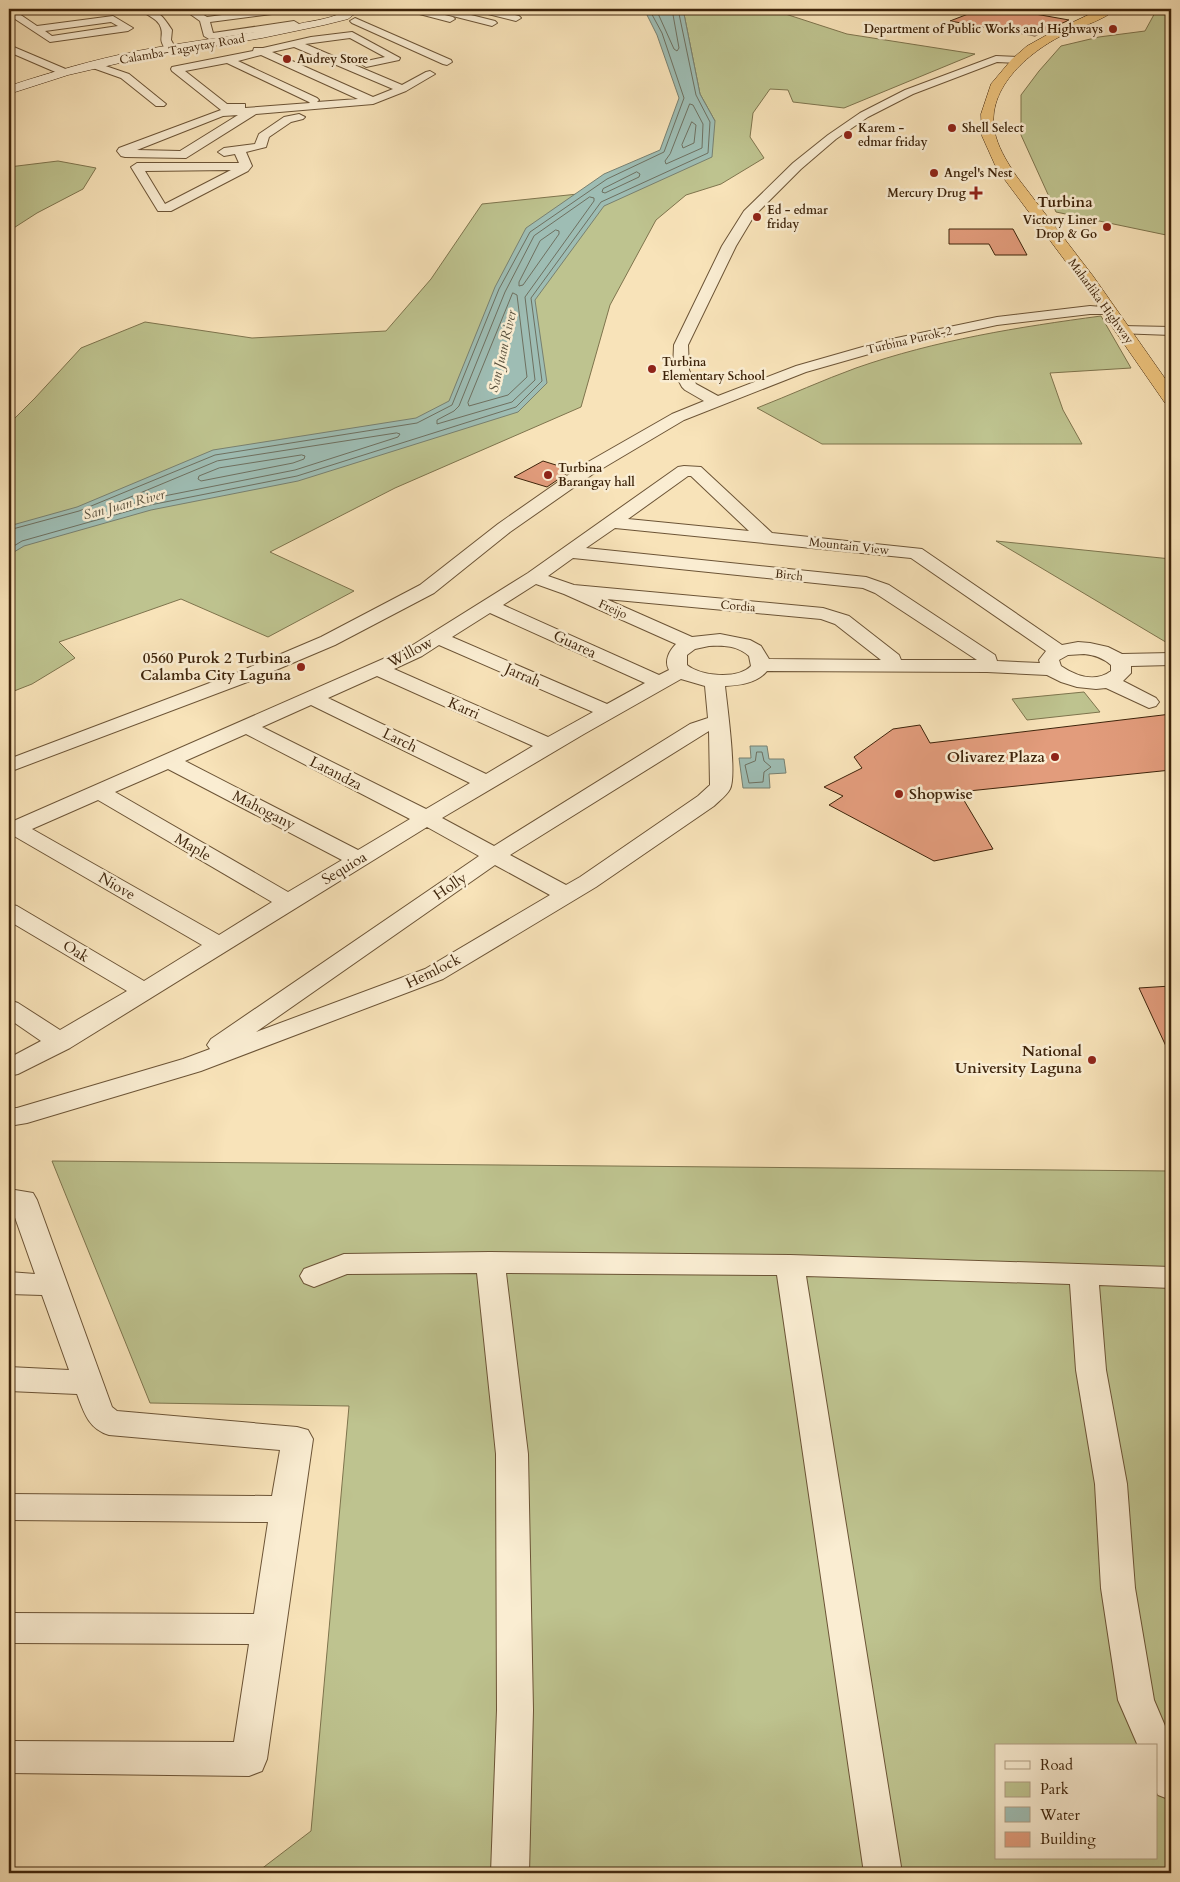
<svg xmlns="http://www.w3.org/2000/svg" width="1180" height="1882" font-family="Cardo,serif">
<rect width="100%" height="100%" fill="#f8e3b9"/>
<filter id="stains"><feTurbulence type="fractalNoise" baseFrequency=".004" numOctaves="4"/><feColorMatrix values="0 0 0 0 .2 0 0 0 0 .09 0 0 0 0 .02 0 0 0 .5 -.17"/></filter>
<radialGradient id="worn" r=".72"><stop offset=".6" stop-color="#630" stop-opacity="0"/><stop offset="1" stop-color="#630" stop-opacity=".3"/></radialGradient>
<g fill="#bec38f" stroke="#7e744d" fill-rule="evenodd">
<path d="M683,9H770L847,34L975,54L844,108L793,102L788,90L770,89L753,113L750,137L764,158L721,184L686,195L656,220L610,305L581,407L395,488L270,552L354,591L268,637L181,599L59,642L75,658L32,684L9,693V424L35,398L81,348L145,322L252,338L386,331L431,279L482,204L645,187L715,121L700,94Z"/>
<path d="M1157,9H1171V236L1056,212L1021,135V95L1039,71L1061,46L1099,37L1145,31Z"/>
<path d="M58,161L96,168L83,189L37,213L9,231V167Z"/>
<path d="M1101,316L1131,368L1050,373L1063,410L1082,444H822L757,408C790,395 823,380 856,368C936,340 1019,327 1101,316Z"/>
<path d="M996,541L1171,559V644H1169Z"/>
<path d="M1084,692L1100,712L1027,720L1012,699Z"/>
<path d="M52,1161L1171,1171V1873H256L311,1831L349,1406L150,1403ZM996,1746H1156V1858H996Z"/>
</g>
<g fill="#9ebdb4" stroke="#788070">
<path d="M644,9H683L700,94L715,121L712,157L604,206L535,300L547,383L518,412L298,481L151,510L24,546L9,555V526L77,507L213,450L416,418L449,401L495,287L526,228L604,174L660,150L679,98L657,35Z"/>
<path d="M750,746H767L769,759H784L786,773L769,774L770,788H743L739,758H751Z"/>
</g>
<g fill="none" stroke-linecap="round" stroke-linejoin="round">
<g stroke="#6e7060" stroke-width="1">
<path d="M656,9L674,49L677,51L679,48L672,9"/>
<path d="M690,104L693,105L703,124L702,148L666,164L665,161L670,154Z"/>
<path d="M692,122L696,125L694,143L683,148L682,145Z"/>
<path d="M637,172L640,174L639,177L605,193L602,192L603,189Z"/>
<path d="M590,197L594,198V201L525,297L535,380L512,402L437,424V420L454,411L459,406L505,292L534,236Z"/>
<path d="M556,230L559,231V234L523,285L519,286V282L540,241Z"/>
<path d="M513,293L517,295L527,377L508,395L469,406L468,403Z"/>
<path d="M397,433L400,434L398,437L295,470L149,499L117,508L114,506L116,503L217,461Z"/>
<path d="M302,455L305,456L304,459L293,463L201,481L198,479L199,476L219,468Z"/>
<path d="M9,530L79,511L215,455L417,423L452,405L499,289L530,232L607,179L664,152L684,98L662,33L649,9"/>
<path d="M9,549L22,541L150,505L297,476L516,407L542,381L531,298L601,202L708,153L710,122L696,95L678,9"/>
<path d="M757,752H762L764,761L771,767L764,772L763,782L749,783L745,765L755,761Z"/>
</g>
</g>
<g fill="#e29c7c" stroke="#3e240b">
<path d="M981,9H1007L1069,20L1035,36L950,21Z"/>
<path d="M949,229H1013L1027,255H995L989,244H949Z"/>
<path d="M543,461L572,470L547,487L514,477Z"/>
<path d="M1171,714V770L959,792L993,849L934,861L829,805L843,796L824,787L862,768L854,757L893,729L920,725L930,743Z"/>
<path d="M1171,986V1057L1139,988Z"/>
</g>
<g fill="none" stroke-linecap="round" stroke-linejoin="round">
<g stroke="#6c5436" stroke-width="2">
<g id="street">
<path d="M9,9H12L37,26L113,16L133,28L128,31L50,42L9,15ZM111,22L118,26L52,36L45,31Z"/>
<path d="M39,9H68C61,14 46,15 39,9Z"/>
<path d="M140,9C157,8 163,16 172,30L171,40L176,49L175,51H167C157,38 164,38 161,28C158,18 147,16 140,9Z"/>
<path d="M183,9H194L207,17L268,9H293L288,12L210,22L213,33L294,21L299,24L294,27L209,39L204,36L200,21Z"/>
<path d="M406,9H421L453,17L455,19L450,22L408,11Z"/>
<path d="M431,9H447L495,21L497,23L492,26L433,11Z"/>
<path d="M474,9H490L519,16L521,18L516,21L476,11Z"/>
<path d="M355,18L451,60L452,62L447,65L443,64L352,23L350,21Z"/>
<path d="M352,32L400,58L399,60L366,67L361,64L362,62L385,57L350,38L305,44L402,85L426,72L430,71L435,74L406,91L373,104L256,114L186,158L125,157L121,156L117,151L119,148L221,110L172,71L171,69L172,67L253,51L254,48H263L311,37ZM294,47L393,89L373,97L272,52ZM261,55L358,99L317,102L319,100L317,98L238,61ZM227,63L309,102L310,103L245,108V104H227L185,71ZM238,115L180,151L137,150L223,116Z"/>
<path d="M9,45L68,70L69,72L68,74H60L9,52Z"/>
<path d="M996,56L1018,57L1023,60L1018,63L997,62L913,94L868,117L836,139L801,169L754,216L736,246L688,345L689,370L696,384L718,396L796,366L887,340L997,317L1090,306L1114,308L1116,311L1114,314H1090L997,325L890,348L806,372L684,420L593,474L510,532L434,593L335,645L250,681L9,772V759L236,673L321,637L420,585L498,524L581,466L672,414L704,401L685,390L682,387L673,370L674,345L722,246L744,211L793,163L828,135L860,113L905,90Z"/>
<path d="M94,62L129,74L166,104L164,106H156L121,78L90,67L89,65L90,63Z"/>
<path d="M299,114L305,117L303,119L291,122L269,137L266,147L246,152L252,166L248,171L171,211H158L131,167L137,163H239L235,154L224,156L218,152L224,148L255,144L259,134L284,117ZM231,170L165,204L145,171Z"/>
<path d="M1122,326L1171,327V335L1117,333L1115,330L1117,327Z"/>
<path d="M684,466L701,467L772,533L922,549L1062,645L1078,642L1090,643L1108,647L1122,654L1171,653V665L1131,666V673L1123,681L1156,698L1159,702L1156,706L1149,708L1106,688L1096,689L1077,687L1061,682L1047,675L987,672L767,671C757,683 741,685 725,686C727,705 737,776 730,789C727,795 719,801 714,806L596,887L443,979L201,1071L27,1123L9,1126V1108H17L183,1059L210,1049L207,1045L211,1039L479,856L427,827L70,1048L18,1074L9,1076V1058L41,1041L9,1019V1000L18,1003L60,1030L127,991L9,921V904L17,906L144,981L202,945L14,836L9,838V823L408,648L528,573L678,467ZM688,476H691L749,531L628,519ZM615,528L911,558L1046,651L1039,660L1040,663L997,661L995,655L889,585L866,577L586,548ZM573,558L863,588L875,593L977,660H901L899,655L849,616L823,608L574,585L548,576ZM536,584L564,594L676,644C669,651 664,661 669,670L659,675L503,605ZM606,599L821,619L835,624L881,660L769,659L761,646L750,640L720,634L692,637ZM490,613L645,683L607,704L452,637ZM439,645L593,712L548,737L394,669L422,656ZM709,646C724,645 738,646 749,656L751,666C738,680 700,676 687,665V655L695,649ZM1084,654C1095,655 1103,658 1111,665V671C1095,683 1076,676 1061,666L1059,660L1068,655ZM377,676L533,746L486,774L328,698ZM681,679L705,686L708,718L690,724L494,846L442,818L584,734ZM311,705L470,783L426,809L262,727ZM709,731L710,785L698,796L580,877L566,885L510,855ZM246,734L410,819L358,850L185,761ZM168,769L342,860L288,892L115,792ZM98,800L272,902L219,935L32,829ZM495,865L550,895L425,969L256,1032Z"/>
<path d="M9,1189L33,1193L37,1200L112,1407L117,1411L297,1427L308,1430L313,1439L267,1759L262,1771L249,1776L9,1773V1741L234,1742L249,1644L9,1643V1613L254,1614L268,1522L9,1520V1494L272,1496L280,1450L109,1435C89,1429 84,1413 77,1394L9,1391V1367L69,1370L42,1295L9,1294V1272L35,1274L12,1209H9Z"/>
<path d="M490,1252L790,1255L1171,1267V1288L1099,1285L1106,1370L1127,1484L1135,1588L1154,1700L1171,1740V1800L1158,1795L1156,1791V1746H1138L1118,1700L1101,1588L1095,1484L1076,1370L1070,1284L806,1276L902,1873H864L777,1275L506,1273L528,1454L533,1710L529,1873H491L497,1710L496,1454L477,1273L347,1274L314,1287L304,1283L300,1276L304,1269L344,1254Z"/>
</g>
</g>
<g stroke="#3e240b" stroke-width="1">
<path id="secondary" d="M348,9H361L348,19L324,25L262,38L137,59L68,75L9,94V86C51,72 93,60 137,51C190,41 245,35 298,24C315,20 334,19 348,9Z"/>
</g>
<g stroke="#3e240b" stroke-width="1">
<path id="highway" d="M1101,9H1116C1106,19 1078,28 1065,34C1028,52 982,91 996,137C1000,151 1009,165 1017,177L1093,276L1171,387V404L1165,403L1081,282L1005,180L995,165L982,136L981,114L991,84L1012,59L1027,46L1054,31Z"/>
</g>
<use href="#street" fill="#faedd2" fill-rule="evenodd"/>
<use href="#secondary" fill="#faedd2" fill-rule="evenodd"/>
<use href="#highway" fill="#ecc27c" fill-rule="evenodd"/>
</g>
<g fill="#8f2418" stroke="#faedd2" stroke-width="2">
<circle cx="1113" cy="29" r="5"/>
<circle cx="287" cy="59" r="5"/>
<circle cx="952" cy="128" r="5"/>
<circle cx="848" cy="135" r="5"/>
<circle cx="934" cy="173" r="5"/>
<path d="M973.5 185.5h5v5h5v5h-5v5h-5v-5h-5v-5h5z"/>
<circle cx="757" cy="217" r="5"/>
<circle cx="1107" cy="227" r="5"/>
<circle cx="652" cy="369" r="5"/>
<circle cx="548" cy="475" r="5"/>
<circle cx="301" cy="667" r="5"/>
<circle cx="1055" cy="757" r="5"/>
<circle cx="899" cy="794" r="5"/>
<circle cx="1092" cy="1060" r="5"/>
</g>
<g text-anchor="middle" stroke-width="5" stroke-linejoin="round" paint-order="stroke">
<g font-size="12" font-weight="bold" fill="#3e240b" stroke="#faedd2" text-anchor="start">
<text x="1103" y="33" text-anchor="end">Department of Public Works and Highways</text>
<text x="297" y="63">Audrey Store</text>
<text x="858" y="132">Karem -<tspan x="858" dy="14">edmar friday</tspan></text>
<text x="962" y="132">Shell Select</text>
<text x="944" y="177">Angel's Nest</text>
<text x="966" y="197" text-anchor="end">Mercury Drug</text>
<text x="767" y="214">Ed - edmar<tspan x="767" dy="14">friday</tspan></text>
<text x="1097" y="224" text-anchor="end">Victory Liner<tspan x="1097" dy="14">Drop &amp; Go</tspan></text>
<text x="662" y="366">Turbina<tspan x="662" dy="14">Elementary School</tspan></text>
<text x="558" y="472">Turbina<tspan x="558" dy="14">Barangay hall</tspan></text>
</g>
<g font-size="12" fill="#3e240b" stroke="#faedd2">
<text transform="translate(182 49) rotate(-10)" y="4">Calamba-Tagaytay Road</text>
<text transform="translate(1101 301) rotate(54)" y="4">Maharlika Highway</text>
<text transform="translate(909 340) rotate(-13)" y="4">Turbina Purok-2</text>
<text transform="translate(849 546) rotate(6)" y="4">Mountain View</text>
<text transform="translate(789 575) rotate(6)" y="4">Birch</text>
<text transform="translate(738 606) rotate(5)" y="4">Cordia</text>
<text transform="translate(613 609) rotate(24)" y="4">Freijo</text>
</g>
<g font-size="14" font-style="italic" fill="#5b523e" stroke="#faedd2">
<text transform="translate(502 351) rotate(-77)" y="5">San Juan River</text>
<text transform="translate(124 504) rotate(-15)" y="5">San Juan River</text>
</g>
<g font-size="15" font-weight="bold" fill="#3e240b" stroke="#faedd2">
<text x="1065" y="207">Turbina</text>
</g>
<g font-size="15" fill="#3e240b" stroke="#faedd2">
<text transform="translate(575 644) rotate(25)" y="5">Guarea</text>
<text transform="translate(410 652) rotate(-28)" y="5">Willow</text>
<text transform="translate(523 675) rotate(24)" y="5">Jarrah</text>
<text transform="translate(464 708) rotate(24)" y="5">Karri</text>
<text transform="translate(400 740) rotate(26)" y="5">Larch</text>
<text transform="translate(336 773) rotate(27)" y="5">Latandza</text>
<text transform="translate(264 810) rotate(27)" y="5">Mahogany</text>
<text transform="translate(193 847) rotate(30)" y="5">Maple</text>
<text transform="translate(344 868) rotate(-31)" y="5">Sequioa</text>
<text transform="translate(117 886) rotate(30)" y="5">Niove</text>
<text transform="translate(450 886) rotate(-34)" y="5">Holly</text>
<text transform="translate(76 951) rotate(31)" y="5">Oak</text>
<text transform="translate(433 971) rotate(-26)" y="5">Hemlock</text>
</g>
<g font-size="15" font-weight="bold" fill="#3e240b" stroke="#faedd2" text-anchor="end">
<text x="291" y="663">0560 Purok 2 Turbina<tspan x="291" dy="17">Calamba City Laguna</tspan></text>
<text x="1045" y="762">Olivarez Plaza</text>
<text x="909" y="799" text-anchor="start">Shopwise</text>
<text x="1082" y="1056">National<tspan x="1082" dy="17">University Laguna</tspan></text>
</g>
</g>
<rect width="1180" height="1882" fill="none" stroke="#f8e3b9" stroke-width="30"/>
<rect x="10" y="10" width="1160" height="1862" fill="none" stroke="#3e240b" stroke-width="2.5"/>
<rect x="15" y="15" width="1150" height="1852" fill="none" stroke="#3e240b"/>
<rect x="995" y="1744" width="162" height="115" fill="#faedd2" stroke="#af9d82"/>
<rect x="1005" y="1761" width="25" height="8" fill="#faedd2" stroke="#af9d82"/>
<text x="1040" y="1770" font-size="15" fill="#3e240b">Road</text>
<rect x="1005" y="1782" width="25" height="15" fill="#bec38f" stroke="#af9d82"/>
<text x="1040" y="1794" font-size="15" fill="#3e240b">Park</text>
<rect x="1005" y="1807" width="25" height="15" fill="#9ebdb4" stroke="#af9d82"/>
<text x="1040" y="1820" font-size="15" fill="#3e240b">Water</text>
<rect x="1005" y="1832" width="25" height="15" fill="#e29c7c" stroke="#af9d82"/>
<text x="1040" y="1844" font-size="15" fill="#3e240b">Building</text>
<rect width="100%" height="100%" filter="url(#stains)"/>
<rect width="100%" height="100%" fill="url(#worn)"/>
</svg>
